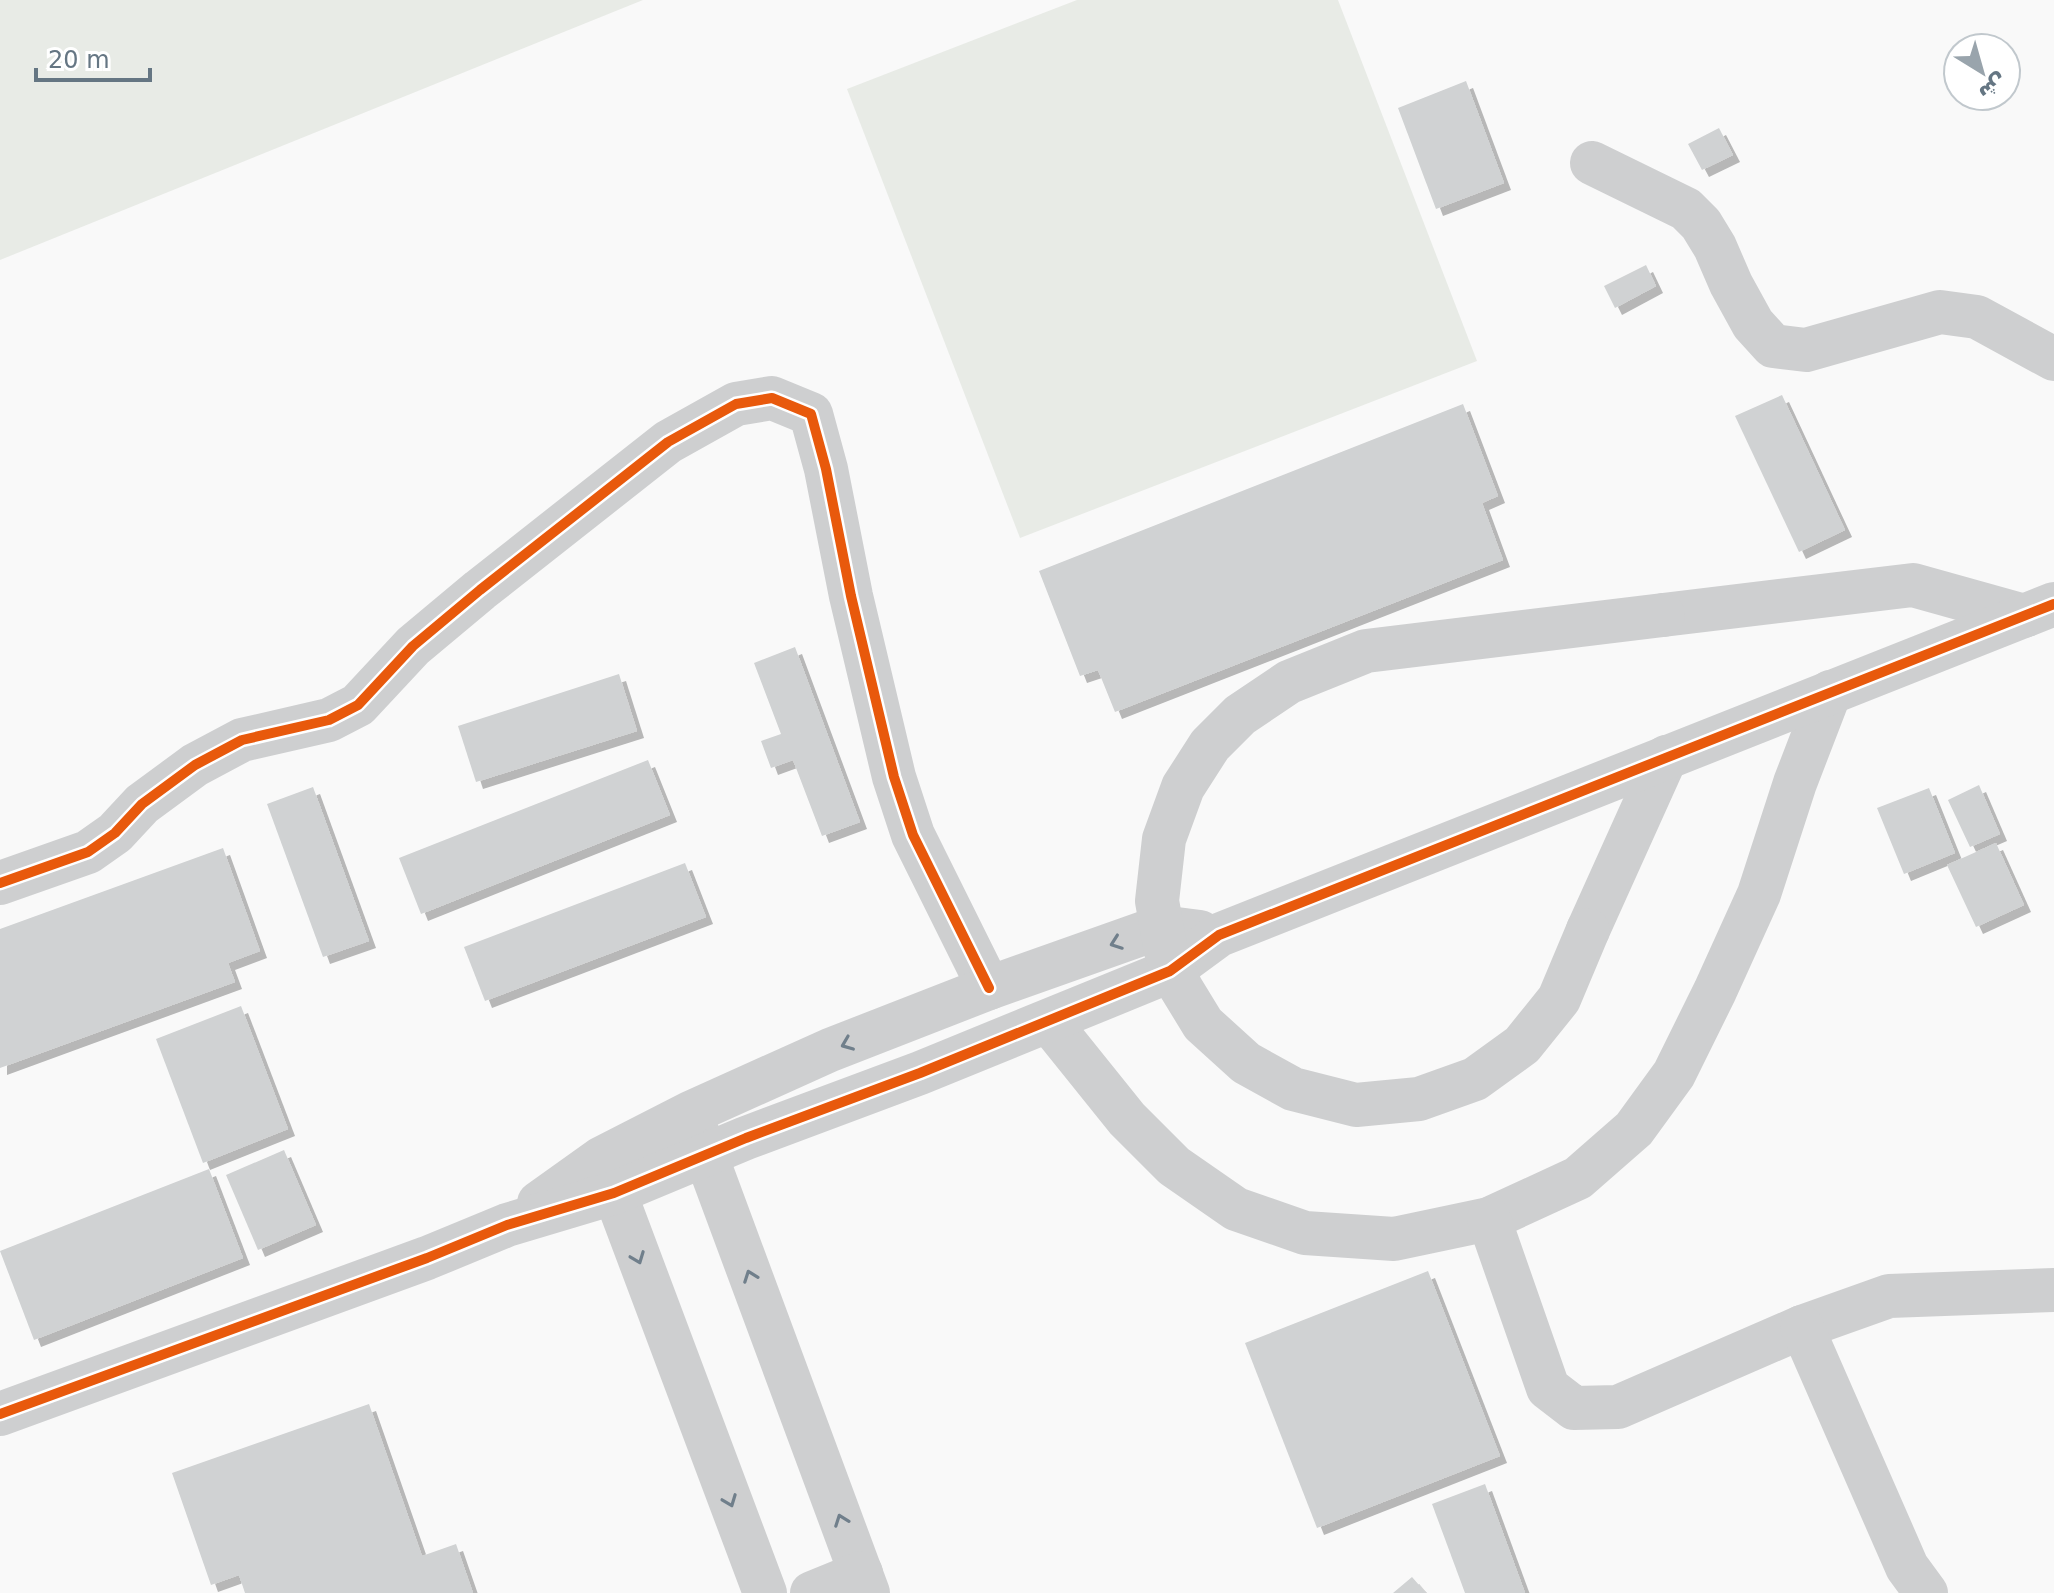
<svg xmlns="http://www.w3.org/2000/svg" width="2054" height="1593" font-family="'DejaVu Sans','Noto Naskh Arabic',sans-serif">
<defs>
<filter id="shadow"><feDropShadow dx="7" dy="7" stdDeviation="0" flood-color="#0004"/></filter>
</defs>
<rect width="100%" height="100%" fill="#f9f9f9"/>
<g fill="#e8ebe6">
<path d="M0,0H643L0,260Z"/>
<path d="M1077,0H1338L1477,361L1020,538L847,89Z"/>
</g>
<g fill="#d0d2d3" filter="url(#shadow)">
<path d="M1466,81L1504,183L1436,209L1398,108Z"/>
<path d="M1719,128L1733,155L1702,170L1688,144Z"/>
<path d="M1646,265L1656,286L1615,308L1604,286Z"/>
<path d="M1782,395L1845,530L1799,552L1735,416Z"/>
<path d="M1463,404L1498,496L1482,503L1503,560L1115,712L1098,670L1080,676L1039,571Z"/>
<path d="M795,647L860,822L822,836L793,760L771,768L761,741L781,734L754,663Z"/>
<path d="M619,674L637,731L476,782L458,726Z"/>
<path d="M648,760L670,815L421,914L399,858Z"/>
<path d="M1979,785L2000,834L1970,847L1948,800Z"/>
<path d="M313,787L369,941L323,957L267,804Z"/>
<path d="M1929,788L1955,853L1904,874L1877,808Z"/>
<path d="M1996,843L2024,905L1976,927L1947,865Z"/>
<path d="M223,848L260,951L228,963L235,982L0,1068V929Z"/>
<path d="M685,863L706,917L485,1001L464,947Z"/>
<path d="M241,1006L288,1129L203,1163L156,1039Z"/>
<path d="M284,1150L316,1225L258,1250L226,1175Z"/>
<path d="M209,1169L243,1258L34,1340L0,1251Z"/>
<path d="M1428,1271L1500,1456L1317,1528L1245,1343Z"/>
<path d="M369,1404L422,1556L456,1544L473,1593H245L239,1575L211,1585L172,1473Z"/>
<path d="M1485,1484L1525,1593H1465L1432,1504Z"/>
<path d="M1412,1577L1426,1593H1393Z"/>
</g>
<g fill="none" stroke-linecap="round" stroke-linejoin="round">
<g stroke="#cecfd0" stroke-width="44">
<path d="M1592,163L1686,209L1701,224L1715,247L1731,284L1753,324L1773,346L1806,350L1940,312L1977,317L2054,359"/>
<path d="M1663,615L1913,585L2024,616"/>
<path d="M0,883L88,852L115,833L142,804L195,765L242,740L329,720L358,705L413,646L480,590L668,442L736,404L772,398L811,414L826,469L851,596L894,777L913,835L989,988"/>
<path d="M1588,930L1666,757"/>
<path d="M1049,1022L1127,1119L1174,1166L1236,1209L1305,1233L1394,1239L1489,1219L1578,1178L1634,1129L1674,1074L1715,991L1759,894L1795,783L1830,692"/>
<path d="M695,1126L868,1593"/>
<path d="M604,1164L765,1593"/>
<path d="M539,1203L602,1158L690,1113L830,1050L989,988L1161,927L1200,932"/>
<path d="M1489,1219L1548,1388L1574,1408L1618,1407L1802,1327L1889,1296L2054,1290"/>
<path d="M1802,1327L1907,1567L1926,1593"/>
<path d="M0,1414L427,1258L507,1225L614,1193L746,1138L920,1073L1170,971L1219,935L2054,604"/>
<path d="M812,1593L861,1573"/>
</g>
<path stroke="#cecfd0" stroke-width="44" d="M1588,930L1559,999L1522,1045L1475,1079L1419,1099L1356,1105L1293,1089L1246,1063L1203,1024L1181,988L1166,951L1157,901L1164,839L1183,787L1210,745L1240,715L1289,682L1366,651L1663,615"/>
<g stroke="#fff" stroke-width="15">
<g id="cycleway">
<path d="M0,883L88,852L115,833L142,804L195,765L242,740L329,720L358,705L413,646L480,590L668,442L736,404L772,398L811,414L826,469L851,596L894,777L913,835L989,988"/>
<path d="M0,1414L427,1258L507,1225L614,1193L746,1138L920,1073L1170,971L1219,935L2054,604"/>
</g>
</g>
<use href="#cycleway" stroke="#e8590c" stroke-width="10"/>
</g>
<defs><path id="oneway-chevron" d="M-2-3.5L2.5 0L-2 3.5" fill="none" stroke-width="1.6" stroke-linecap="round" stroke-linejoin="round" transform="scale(2)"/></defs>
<g stroke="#707f8b">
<use href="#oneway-chevron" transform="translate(1116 943) rotate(160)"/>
<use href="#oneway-chevron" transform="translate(847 1044) rotate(158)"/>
<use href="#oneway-chevron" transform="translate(638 1258) rotate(69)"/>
<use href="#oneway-chevron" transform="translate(750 1276) rotate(-110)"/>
<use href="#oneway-chevron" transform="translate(730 1501) rotate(69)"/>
<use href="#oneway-chevron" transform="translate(841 1520) rotate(-110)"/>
</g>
<g transform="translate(1982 72) rotate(143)"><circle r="38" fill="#ffffff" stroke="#c1c8cd" stroke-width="2"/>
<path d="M0-6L14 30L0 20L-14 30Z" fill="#99a4ac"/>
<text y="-12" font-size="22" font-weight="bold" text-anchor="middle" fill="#657683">ش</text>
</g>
<path d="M36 68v12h114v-12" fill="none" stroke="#657683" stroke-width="4"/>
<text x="48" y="68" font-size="24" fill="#657683" stroke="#ffffff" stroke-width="6" paint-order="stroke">20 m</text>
</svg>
